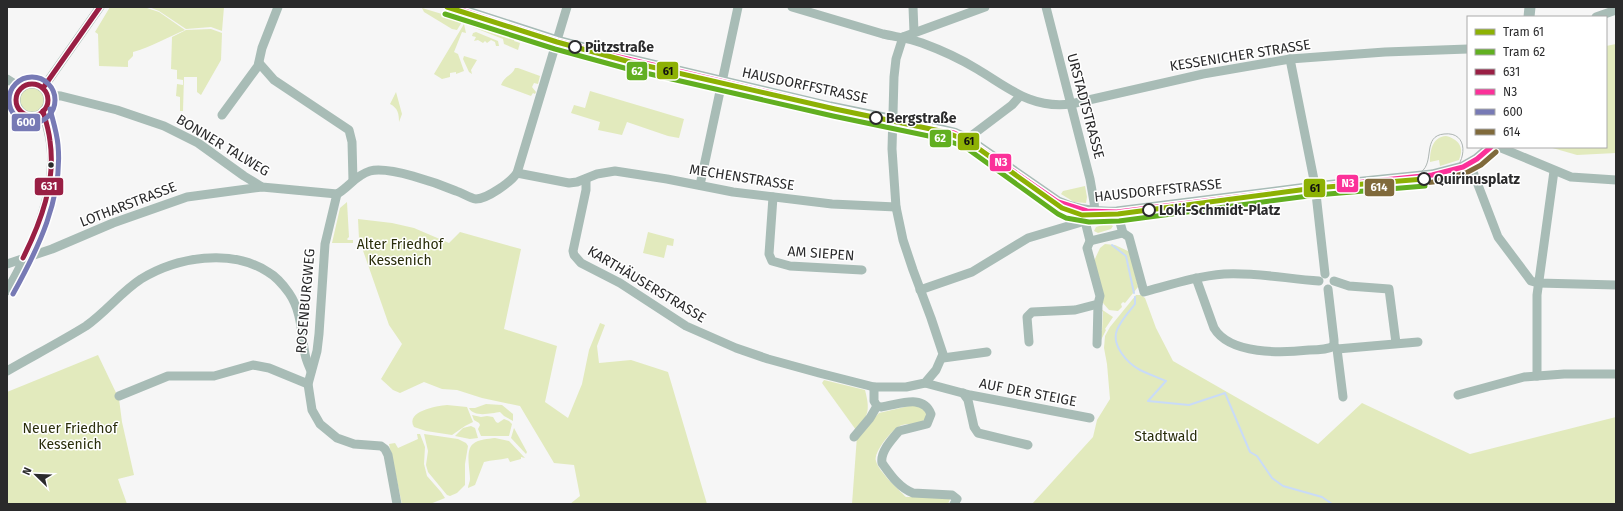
<svg xmlns="http://www.w3.org/2000/svg" width="1623" height="511" font-family="'Fira Sans',sans-serif">
<rect width="100%" height="100%" fill="#f6f6f6"/>
<g fill="#e2eabd">
<path d="M110,7L147,8L159,12L185,30C168,37 151,47 133,52V56L128,61V67L99,66L98,34L95,32Z"/>
<path d="M149,7H224L222,31L211,27L186,29L159,11Z"/>
<path d="M422,8L462,20V22L457,30L452,29L424,12Z"/>
<path d="M470,23L515,38L514,41L520,43L518,50L504,44L503,39L470,26Z"/>
<path d="M464,24L466,33L462,32L454,52L458,54L464,71L456,74V72L450,73V77L442,79L434,74Z"/>
<path d="M211,29L222,33L221,60L201,95L197,92V77H184L183,111H180V97L176,96L177,84L183,85V80L177,79V70L171,69L172,37L186,30Z"/>
<path d="M476,32L498,41L499,46H496L495,42L491,40L487,43L485,41L483,43L478,40L474,41L476,37L472,36L473,33Z"/>
<path d="M1616,44V153L1577,155L1549,147H1606V46Z"/>
<path d="M464,56L477,60L471,70L472,74L469,72L463,59Z"/>
<path d="M515,68H518L540,76L538,84L534,83L532,87L536,92L535,94L533,93L531,96L501,85C505,75 512,76 515,68Z"/>
<circle cx="32" cy="100" r="12"/>
<path d="M590,91L684,119L679,138L668,136L627,122L622,135L598,130L600,122L571,113L574,105L585,108Z"/>
<path d="M396,92L402,114L399,122C399,114 398,108 390,104Z"/>
<path d="M1446,136C1458,139 1465,147 1459,160L1440,166L1439,160L1430,162C1430,151 1432,137 1446,136Z"/>
<path d="M1085,186L1087,197L1086,203L1074,202L1061,194L1063,191Z"/>
<path d="M347,202L349,237L347,239L348,240H353V243H332L340,208Z"/>
<path d="M358,219L392,223L414,228L449,243L460,232L521,249L504,329L557,346L545,402L568,418L582,384L589,350L600,323L605,325L597,346L599,363L631,360L668,372L707,504H570L580,496L574,465L554,463L520,406L482,398L457,390L442,389L424,382L400,393L393,390L381,379L402,344L389,325L359,239Z"/>
<path d="M1109,223L1113,226L1111,229L1098,233L1094,231L1096,227Z"/>
<path d="M648,232L674,239L673,246L667,245L664,258L643,253Z"/>
<path d="M1105,244L1115,245L1130,252L1138,287L1125,303L1123,302L1121,304L1122,307L1118,311L1109,310L1103,303L1094,261L1100,248Z"/>
<path d="M1136,295H1141L1145,298L1156,328L1173,361L1318,444L1362,403L1470,454L1616,417V504H1032L1093,437L1097,420L1110,399L1107,364L1104,348L1105,336L1110,327Z"/>
<path d="M1101,309L1113,317L1105,329L1106,330L1101,340L1100,331H1102L1103,312Z"/>
<path d="M98,355L119,399L122,422L134,475L118,479L127,504H7V392Z"/>
<path d="M824,380L865,390C870,410 869,415 856,430L822,383Z"/>
<path d="M486,404L502,405L513,414V421L504,416L500,412C492,413 474,418 469,408H475Z"/>
<path d="M447,405L467,407L473,422L465,426L452,435L426,431L414,427C405,411 437,406 447,405Z"/>
<path d="M909,406H920L926,413C926,416 926,419 923,421C917,425 908,423 902,425C893,428 873,452 876,461C879,472 898,489 906,497H938L950,499L948,504H852L857,436L879,413Z"/>
<path d="M472,415L481,417L487,416L493,417L496,422L498,423L504,419L509,421L512,424L509,436H481L478,429L480,425L479,423L474,420Z"/>
<path d="M471,426L475,428L478,438L470,439L455,436L463,428Z"/>
<path d="M514,428L527,452L526,454L511,438Z"/>
<path d="M417,434H420L425,447L424,464L427,476L441,492L445,498L430,504H402L389,444L395,443L398,448L418,439Z"/>
<path d="M424,434L458,439L466,443L468,446L465,464V485L457,493L450,496L447,495L428,472L426,465L428,451Z"/>
<path d="M495,438L509,441L525,458L521,457V459L510,462L508,458C499,460 492,460 484,462L475,485L468,488C468,485 470,482 470,479C470,470 465,450 473,444C479,439 488,439 495,438Z"/>
</g>
<g fill="none" stroke-linecap="round" stroke-linejoin="round">
<g stroke="#c9dbf7" stroke-width="2">
<path d="M1112,245L1126,256L1134,293"/>
<path d="M1135,297V304C1129,312 1121,320 1117,330C1111,345 1127,363 1140,370C1148,374 1157,377 1166,381L1148,401L1189,405L1225,393L1250,452L1257,456L1272,478L1283,486L1322,497L1332,504"/>
</g>
<g stroke="#a8bcb6" stroke-width="9">
<path d="M792,7C823,16 853,25 883,34C896,37 909,38 922,43C941,50 959,58 977,69C1009,88 1031,109 1071,104L1203,74L1290,59L1385,52L1468,49"/>
<path d="M913,7L914,32"/>
<path d="M1596,17L1616,10"/>
<path d="M903,37L985,7"/>
<path d="M1290,59L1315,185L1325,274"/>
<path d="M259,63L274,80L349,130L352,142L353,181"/>
<path d="M7,79L21,88"/>
<circle cx="32" cy="100" r="16"/>
<path d="M43,88L100,7"/>
<path d="M48,95L61,96L117,110L164,126L198,143L244,176L262,187L337,194C349,187 356,175 370,171C389,166 437,183 456,191C463,193 469,198 476,199C487,199 511,182 517,173L567,7"/>
<path d="M222,115L258,66L262,48L278,7"/>
<path d="M967,139L1012,105L1020,96"/>
<path d="M1499,147L1571,177L1616,180"/>
<path d="M1470,164L1498,237L1531,281L1538,283L1616,285"/>
<path d="M517,173L569,183L577,182L597,174L615,171L667,179L733,192L832,204L896,207"/>
<path d="M586,179V190L573,251L574,255L581,263L620,283L686,326L736,348L768,359L819,373L874,387H906L925,383L936,370L943,354L931,318L913,270L903,240L896,207L892,149L894,77L896,59L903,37"/>
<path d="M700,185L738,7"/>
<path d="M337,194L325,244L319,334L317,351L308,384L312,410L320,424L337,438L354,444L381,446L385,449L388,455L397,504"/>
<path d="M773,197L769,254L772,261L790,266L862,270"/>
<path d="M1117,212L1123,233L1129,237L1144,292C1170,285 1197,276 1224,274C1255,272 1288,279 1319,281"/>
<path d="M1090,241L1123,233"/>
<path d="M7,264L52,249L113,223L187,197L262,187"/>
<path d="M1196,278L1214,328C1230,355 1282,353 1309,350C1317,350 1327,350 1334,346"/>
<path d="M1334,281L1349,286L1389,289L1396,343"/>
<path d="M1328,289L1334,340V346"/>
<path d="M920,290L972,272L1028,238L1085,221L1095,213L1094,202L1090,179L1046,7"/>
<path d="M7,291C30,251 56,195 51,147C50,135 46,123 43,111"/>
<path d="M1029,342L1027,317L1032,312L1075,310L1098,304L1100,296L1087,248L1090,241L1085,221"/>
<path d="M1097,344L1098,304"/>
<path d="M1334,346L1337,349L1343,397"/>
<path d="M1337,349L1418,342"/>
<path d="M943,358L987,352"/>
<path d="M7,371C33,356 60,342 86,326C106,312 121,292 141,279C177,257 231,248 268,272C277,277 284,286 289,293C302,312 301,333 305,354C306,360 309,366 311,371"/>
<path d="M1537,376V295L1554,171"/>
<path d="M925,383L970,395L1090,418"/>
<path d="M874,387V401L877,406"/>
<path d="M963,393L968,400L974,427L978,433L1028,445"/>
<path d="M1458,395L1524,377L1564,374H1616"/>
<path d="M119,396L168,376H214L253,365L269,368L308,384"/>
<path d="M877,406L881,407C898,405 923,393 931,414L927,424L899,431C892,439 880,452 882,463C890,474 899,488 913,493L952,495L957,499L954,504"/>
<path d="M854,437L870,418L877,406"/>
</g>
<g stroke="#a7bbb6" stroke-width="11">
<path d="M452,7L557,41L615,56L830,107L933,128L954,133L967,139L1058,202C1077,211 1096,213 1117,212L1315,187L1432,175L1463,167L1477,159L1491,147"/>
<path d="M1529,17L1530,7"/>
</g>
<g stroke="#adb5b3" stroke-width="1">
<path d="M1379,179C1391,178 1411,180 1421,172C1435,162 1422,136 1444,134C1469,131 1467,162 1451,173C1443,178 1433,177 1424,179"/>
<path d="M1194,201H1216"/>
</g>
<g stroke="#fff" stroke-width="8">
<g id="bus-1">
<circle cx="32" cy="100" r="16"/>
<path d="M43,88L100,7"/>
<path d="M23,258C41,222 56,182 50,141C49,131 46,121 43,111"/>
</g>
</g>
<g stroke="#fff" stroke-width="8">
<path id="bus-2" d="M452,7L557,41L615,56L830,107L954,133L967,139L1058,202L1087,211L1117,212L1315,187L1432,175L1463,167L1477,159L1491,147"/>
</g>
<g stroke="#fff" stroke-width="8">
<g id="bus-3">
<circle cx="32" cy="100" r="23"/>
<path d="M13,294C38,249 63,198 58,145C57,133 53,121 50,109"/>
</g>
</g>
<g stroke="#fff" stroke-width="8">
<path id="bus-4" d="M1136,216L1316,194L1433,182L1466,173L1481,165L1496,152"/>
</g>
<use href="#bus-1" stroke="#991f44" stroke-width="5"/>
<use href="#bus-2" stroke="#fb3199" stroke-width="5"/>
<use href="#bus-3" stroke="#777ab5" stroke-width="5"/>
<use href="#bus-4" stroke="#806a3b" stroke-width="5"/>
<g stroke="#fff" stroke-width="8">
<path id="tram-1" d="M447,7L557,42L630,62L835,109L945,132L968,141L1062,208L1082,215L1118,214L1315,188L1424,179"/>
</g>
<g stroke="#fff" stroke-width="8">
<path id="tram-2" d="M445,14L555,49L628,69L833,116L943,139L965,147L1058,214L1066,218L1089,222L1119,221L1316,195L1425,186"/>
</g>
<use href="#tram-1" stroke="#8db104" stroke-width="5"/>
<use href="#tram-2" stroke="#61af20" stroke-width="5"/>
</g>
<g fill="#fff" stroke="#2a2a2b" stroke-width="2">
<circle cx="575" cy="47" r="6"/>
<circle cx="876" cy="118" r="6"/>
<circle cx="1424" cy="179" r="6"/>
<circle cx="1149" cy="210" r="6"/>
</g>
<circle fill="#2a2a2b" stroke="#fff" stroke-width="1.5" cx="51" cy="165" r="3.5"/>
<g text-anchor="middle" stroke-width="3" stroke-linejoin="round" paint-order="stroke">
<g font-size="14" font-weight="bold" fill="#2a2a2b" stroke="#fff" text-anchor="start">
<text x="585" y="52">Pützstraße</text>
<text x="886" y="123">Bergstraße</text>
<text x="1434" y="184">Quirinusplatz</text>
<text x="1159" y="215">Loki-Schmidt-Platz</text>
</g>
<g font-size="14" fill="#2a2a2b" stroke="#fff">
<text transform="translate(1240 55) rotate(-9)" y="5">KESSENICHER STRASSE</text>
<text transform="translate(805 85) rotate(12)" y="5">HAUSDORFFSTRASSE</text>
<text transform="translate(1086 106) rotate(75)" y="5">URSTADTSTRASSE</text>
<text transform="translate(223 145) rotate(31)" y="5">BONNER TALWEG</text>
<text transform="translate(742 177) rotate(9)" y="5">MECHENSTRASSE</text>
<text transform="translate(1158 190) rotate(-6)" y="5">HAUSDORFFSTRASSE</text>
<text transform="translate(128 204) rotate(-21)" y="5">LOTHARSTRASSE</text>
<text transform="translate(821 253) rotate(4)" y="5">AM SIEPEN</text>
<text transform="translate(647 284) rotate(31)" y="5">KARTHÄUSERSTRASSE</text>
<text transform="translate(305 301) rotate(-85)" y="5">ROSENBURGWEG</text>
<text transform="translate(1028 392) rotate(11)" y="5">AUF DER STEIGE</text>
</g>
<g font-size="14" fill="#292d0a" stroke="#fff">
<text x="400" y="249">Alter Friedhof<tspan x="400" dy="16">Kessenich</tspan></text>
<text x="70" y="433">Neuer Friedhof<tspan x="70" dy="16">Kessenich</tspan></text>
<text x="1166" y="441">Stadtwald</text>
</g>
</g>
<g stroke="#fff" stroke-width="1.5">
<rect x="656" y="61" width="23" height="19" rx="4" fill="#8db104"/>
<rect x="626" y="61" width="22" height="20" rx="4" fill="#61af20"/>
<rect x="11" y="113" width="30" height="19" rx="4" fill="#777ab5"/>
<rect x="929" y="129" width="23" height="19" rx="4" fill="#61af20"/>
<rect x="957" y="132" width="23" height="19" rx="4" fill="#8db104"/>
<rect x="989" y="153" width="23" height="19" rx="4" fill="#fb3199"/>
<rect x="1336" y="174" width="23" height="19" rx="4" fill="#fb3199"/>
<rect x="34" y="177" width="30" height="19" rx="4" fill="#991f44"/>
<rect x="1364" y="178" width="31" height="19" rx="4" fill="#806a3b"/>
<rect x="1303" y="178" width="23" height="20" rx="4" fill="#8db104"/>
</g>
<g font-size="11" text-anchor="middle" font-weight="bold" fill="#fff">
<text x="637" y="75">62</text>
<text x="26" y="126">600</text>
<text x="940" y="142">62</text>
<text x="1001" y="166">N3</text>
<text x="1348" y="187">N3</text>
<text x="49" y="190">631</text>
<text x="1379" y="191">614</text>
</g>
<g font-size="11" text-anchor="middle" font-weight="bold" fill="#111">
<text x="668" y="75">61</text>
<text x="969" y="145">61</text>
<text x="1315" y="192">61</text>
</g>
<rect width="1623" height="511" fill="none" stroke="#2a2a2b" stroke-width="16"/>
<rect x="1467" y="16" width="140" height="132" fill="#ffffff" stroke="#aaaaaa"/>
<rect x="1475" y="29" width="20" height="6" fill="#8db104" stroke="#aaaaaa"/>
<text x="1503" y="36" font-size="12" fill="#2a2a2b">Tram 61</text>
<rect x="1475" y="49" width="20" height="6" fill="#61af20" stroke="#aaaaaa"/>
<text x="1503" y="56" font-size="12" fill="#2a2a2b">Tram 62</text>
<rect x="1475" y="69" width="20" height="6" fill="#991f44" stroke="#aaaaaa"/>
<text x="1503" y="76" font-size="12" fill="#2a2a2b">631</text>
<rect x="1475" y="89" width="20" height="6" fill="#fb3199" stroke="#aaaaaa"/>
<text x="1503" y="96" font-size="12" fill="#2a2a2b">N3</text>
<rect x="1475" y="109" width="20" height="6" fill="#777ab5" stroke="#aaaaaa"/>
<text x="1503" y="116" font-size="12" fill="#2a2a2b">600</text>
<rect x="1475" y="129" width="20" height="6" fill="#806a3b" stroke="#aaaaaa"/>
<text x="1503" y="136" font-size="12" fill="#2a2a2b">614</text>
<g transform="translate(36 475) rotate(293)" stroke="#ffffff" stroke-width="3" paint-order="stroke">
<path d="M0-3L7 15L0 10L-7 15Z" fill="#2a2a2b"/>
<text y="-6" font-size="11" font-weight="bold" text-anchor="middle" fill="#2a2a2b">N</text>
</g>
</svg>
